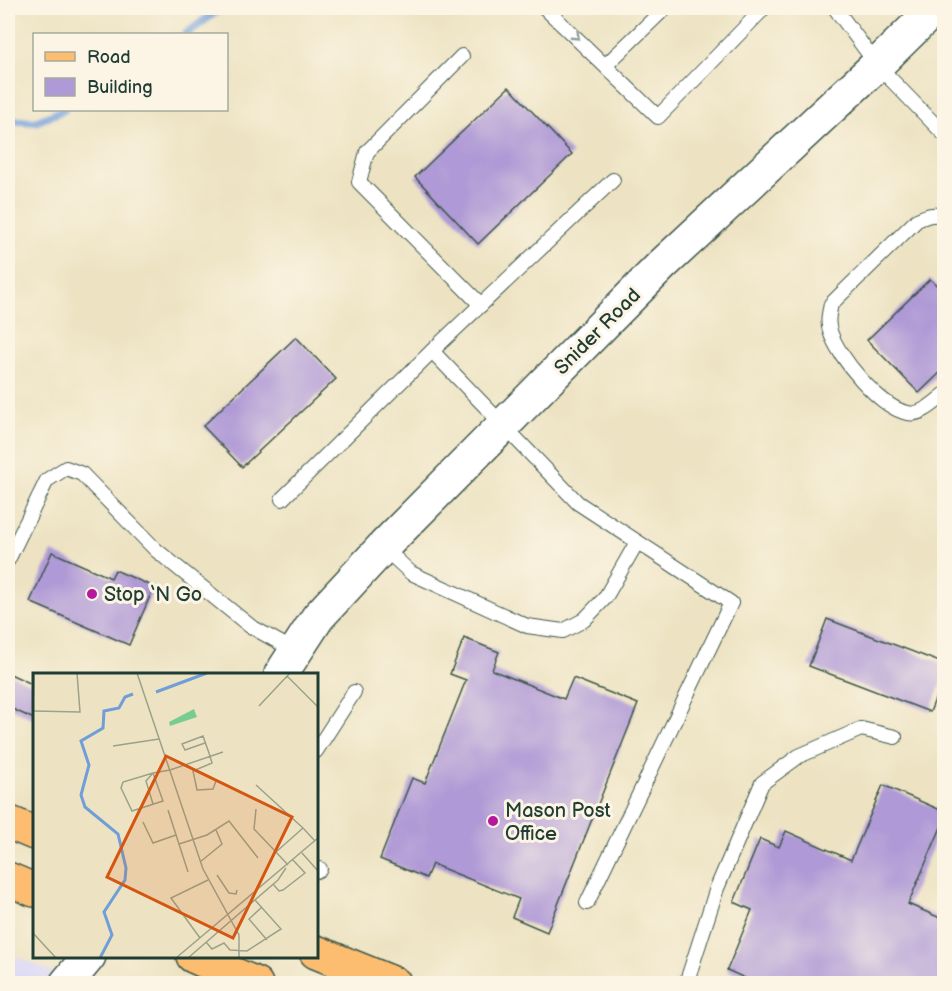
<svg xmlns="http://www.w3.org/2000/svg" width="952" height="991" font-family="'Balsamiq Sans',sans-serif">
<rect width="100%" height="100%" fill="#fcf5e5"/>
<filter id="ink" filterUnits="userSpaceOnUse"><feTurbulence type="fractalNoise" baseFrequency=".0167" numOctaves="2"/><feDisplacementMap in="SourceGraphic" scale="12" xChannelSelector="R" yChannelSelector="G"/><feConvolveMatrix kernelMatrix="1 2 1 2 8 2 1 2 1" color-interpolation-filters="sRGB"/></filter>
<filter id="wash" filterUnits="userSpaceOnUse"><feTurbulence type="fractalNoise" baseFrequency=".008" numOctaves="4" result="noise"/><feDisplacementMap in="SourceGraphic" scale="24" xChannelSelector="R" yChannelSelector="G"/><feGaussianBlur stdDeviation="1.35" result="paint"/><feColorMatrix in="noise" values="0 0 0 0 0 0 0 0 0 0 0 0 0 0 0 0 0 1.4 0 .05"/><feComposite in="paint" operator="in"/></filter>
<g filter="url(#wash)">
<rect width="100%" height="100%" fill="#ede3c3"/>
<path fill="#d9d7f8" d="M8,953L69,979L51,983H8Z"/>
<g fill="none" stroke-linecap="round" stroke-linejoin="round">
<g stroke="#6f9ed8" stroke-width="8">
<path d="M186,34L221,8"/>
<path d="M8,120L35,122L64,110"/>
</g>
</g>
<g id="blocks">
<g fill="#af99d6">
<path d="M509,87L572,154L478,244L415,177Z"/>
<path d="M930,279L945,293V368L919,393L867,340Z"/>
<path d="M296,337L336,379L242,467L203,426Z"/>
<path d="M52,552L111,578L115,570L154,587L129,645L30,602Z"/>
<path d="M827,619L945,664V674L930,712L809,666Z"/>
<path d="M464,638L499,652L492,670L564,699L573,678L638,704L547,932L512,917L519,899L432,864L426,878L380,859L412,778L425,783L466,680L450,674Z"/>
<path d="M8,673L34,685V719L8,707Z"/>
<path d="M883,785L945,812V818L908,904L945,920V984H758L727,970L752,910L734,902L760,839L779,847L786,831L851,860Z"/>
</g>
</g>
</g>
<g filter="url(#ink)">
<use href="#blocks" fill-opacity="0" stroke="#3e5649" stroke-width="1.5"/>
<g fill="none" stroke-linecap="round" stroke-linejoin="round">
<g stroke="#3e5649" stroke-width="16">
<g id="service">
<path d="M545,8L658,117L764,8"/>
<path d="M835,8L877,65L944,134"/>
<path d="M462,56L367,152L359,182L481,305"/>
<path d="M606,65L665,8"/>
<path d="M944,217C935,212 926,216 917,220L831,304C829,314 827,321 830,331C837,356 881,409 908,413C921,416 935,402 944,395"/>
<path d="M432,351L578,503L731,603L587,903"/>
<path d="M282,499L432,351L613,180"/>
<path d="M383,547L411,573L527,626L563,631L584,620L605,598L637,542"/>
<path d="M8,560L47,480L66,468L82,474L156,550L250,626L295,651"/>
<path d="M316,751L354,692"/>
<path d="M316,871L320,869"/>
<path d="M686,984L717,888L762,783L799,756L861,729L895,737"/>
</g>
</g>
<g stroke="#3e5649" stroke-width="36">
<g id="tertiary">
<path d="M281,674L318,617L383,547L662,265L877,65L935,8"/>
<path d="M66,984L89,956"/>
</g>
</g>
<g stroke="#3e5649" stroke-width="36">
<g id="primary">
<path d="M8,822L34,833"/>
<path d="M8,879L34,890"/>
<path d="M316,952L395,984"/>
<path d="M193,956L256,984"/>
</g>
</g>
<use href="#service" stroke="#fff" stroke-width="14"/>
<use href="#tertiary" stroke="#fff" stroke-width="33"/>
<use href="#primary" stroke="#fcbd6f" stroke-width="33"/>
</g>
<defs><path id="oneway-chevron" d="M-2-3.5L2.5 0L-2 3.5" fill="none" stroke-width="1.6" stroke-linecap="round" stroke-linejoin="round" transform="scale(1.5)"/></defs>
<use stroke="#8f9e9a" href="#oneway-chevron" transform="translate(576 36) rotate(43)"/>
</g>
<g fill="#b5179e" stroke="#fcf5e5" stroke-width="2">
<circle cx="92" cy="594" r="6"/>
<circle cx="493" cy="821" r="6"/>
</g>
<g text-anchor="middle" stroke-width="6" stroke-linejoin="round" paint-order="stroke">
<g font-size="20" fill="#1f3d34" stroke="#fcf5e5">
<text transform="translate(597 331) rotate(-45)" y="7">Snider Road</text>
</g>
<g font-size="20" fill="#1f3d34" stroke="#fcf5e5" text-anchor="start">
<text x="104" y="601">Stop ‘N Go</text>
<text x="505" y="817">Mason Post<tspan x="505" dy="23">Office</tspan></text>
</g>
</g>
<g transform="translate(33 673)">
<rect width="285" height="285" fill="#ede3c3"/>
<path d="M161,36L164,44L137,53L136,49Z" fill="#79cc8f"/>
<path fill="none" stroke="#6f9ed8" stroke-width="3" d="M123,19L174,0M67,285L79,262L71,239L92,207L93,195L85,161L52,134L48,122L56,92L48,68L70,55L71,38L86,35L92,24L100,21"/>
<path fill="none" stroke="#9ba18a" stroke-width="1.5" d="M104,0L170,196L206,262V285M254,3L285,34M226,33L257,0M0,35L1,0M0,38L47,39L44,0M172,70L152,77L149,71L170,63L177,83L179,90L160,98L164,117L180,116L183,108M80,73L126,66M120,100L130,128L99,138L88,115L90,109L120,100L137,97L190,79M120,100L113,108L120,131M223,112L270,155M223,136L221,156L243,179M135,137L155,199M110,149L120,170L143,162M146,171L174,162L196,148L225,185M269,180L285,198M167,189L189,171L183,157M255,192L243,179L270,155L282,168M184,202L196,220L203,221L204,217M240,211L246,218L250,217L272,200L260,187M229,234L216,246L234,267M0,260L23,285M167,265L138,225L175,207M173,269L179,276L191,270L197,277L214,278L248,256L222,227M143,285L285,165M155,285L245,207L253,195"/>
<path fill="#d45610" fill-opacity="0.15" stroke="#d45610" stroke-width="3" d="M133,83L259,144L200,265L74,204Z"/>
<rect width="285" height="285" fill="none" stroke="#1f3d34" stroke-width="3"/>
</g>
<rect width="952" height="991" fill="none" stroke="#fcf5e5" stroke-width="30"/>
<rect x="33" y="33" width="195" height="78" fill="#fcf5e5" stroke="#a4ab9e" stroke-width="1.5"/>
<rect x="45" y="52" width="30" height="9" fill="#fcbd6f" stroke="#a4ab9e" stroke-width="1.5"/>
<text x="87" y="63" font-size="18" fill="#1f3d34">Road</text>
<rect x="45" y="78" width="30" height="18" fill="#af99d6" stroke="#a4ab9e" stroke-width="1.5"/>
<text x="87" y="93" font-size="18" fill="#1f3d34">Building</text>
</svg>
